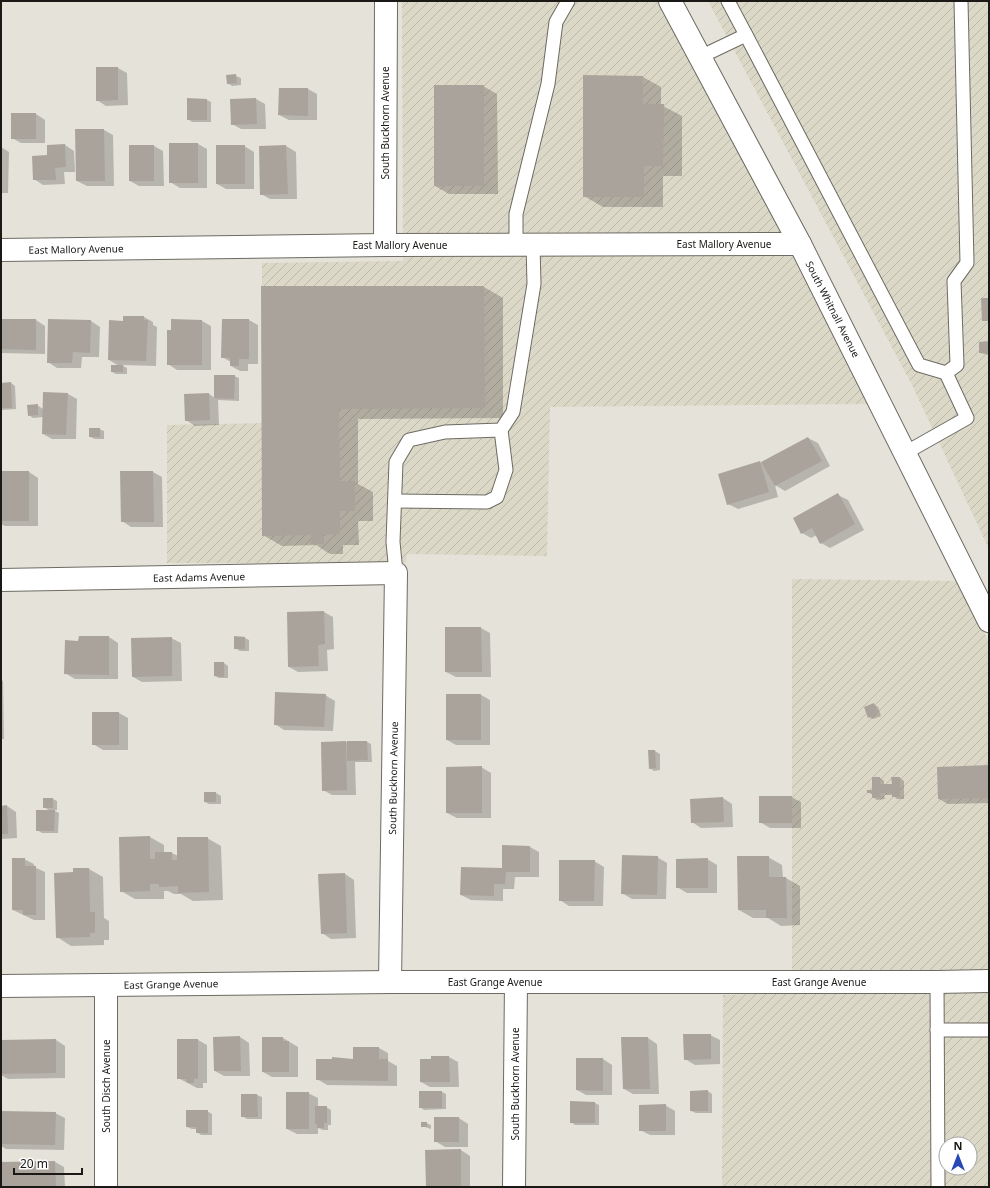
<svg xmlns="http://www.w3.org/2000/svg" width="990" height="1188" font-family="'Noto Sans',sans-serif">
<defs>
<pattern id="industrial-furrows" width="10" height="10" patternUnits="userSpaceOnUse"><rect width="10" height="10" fill="#dcd8c7"/><path d="M-1 1l2-2M0 10L10 0M9 11l2-2" fill="none" stroke="#bcb9aa"/></pattern>
</defs>
<rect width="100%" height="100%" fill="#e5e2d9"/>
<g fill="url(#industrial-furrows)" fill-rule="evenodd">
<path d="M402,1H660L870,404L550,407L547,556L407,554L406,563H167V425L262,423V263L403,261Z"/>
<path d="M708,1H989V549L912,385Z"/>
<path d="M792,579L958,581L989,642V1187H722L723,995L792,993ZM946,1144H970V1168H946Z"/>
</g>
<g fill="#0003">
<path d="M118,68L127,73L128,105L106,106L97,100Z"/>
<path d="M236,76L241,78V85L232,86L228,83Z"/>
<path d="M643,77L661,87V105L682,116V176H663V207H603L584,196Z"/>
<path d="M483,86L497,94L498,194H449L435,186Z"/>
<path d="M280,89H308L317,94V120H289L279,115Z"/>
<path d="M188,99L207,100L211,102V122H192L188,119Z"/>
<path d="M256,99L265,104L266,129H241L232,124Z"/>
<path d="M12,114H36L45,120V143H21L12,138Z"/>
<path d="M104,130L113,135L114,186H87L77,181Z"/>
<path d="M198,144L207,149V188H180L170,182Z"/>
<path d="M65,145L74,151L75,172H64L65,184L43,185L34,179L48,156Z"/>
<path d="M154,146L163,151L164,186H139L130,181Z"/>
<path d="M244,146L254,152V189H226L217,184Z"/>
<path d="M286,146L296,152L297,199H270L261,194L260,147Z"/>
<path d="M1,147L9,152L8,193H1Z"/>
<path d="M262,287H484L503,298V418L358,419V484L373,492V521H358L359,545H343V554H330L316,545L282,546L263,535Z"/>
<path d="M144,317L153,322V325L157,327L156,366L122,365L127,368V374H116L112,372L119,366L109,360L124,322Z"/>
<path d="M1,320H36L45,326V354L1,353Z"/>
<path d="M249,320L258,325V364H248V371H240L231,366V362L222,357Z"/>
<path d="M91,321L100,327L99,357H82L81,368H57L48,362Z"/>
<path d="M202,321L211,326V370H177L168,364Z"/>
<path d="M989,342V355L980,353Z"/>
<path d="M234,376L239,378V401L218,400L219,425L195,426L186,420L209,394L215,398Z"/>
<path d="M11,383L15,386L16,409L1,410V384Z"/>
<path d="M68,394L77,399L76,439H52L43,434V417L33,418L29,415L37,405L43,409Z"/>
<path d="M99,429L104,431V439H95L90,437Z"/>
<path d="M808,438L818,443L830,466L785,491L775,485L778,497L738,509L728,504L760,462L764,465L763,462Z"/>
<path d="M1,472H29L38,478V526H5L1,524Z"/>
<path d="M153,472L162,477L163,527H131L122,521Z"/>
<path d="M838,495L848,500L864,530L830,548L821,543L817,535L811,538L802,533Z"/>
<path d="M324,612L333,617L334,649L327,650L328,671L298,672L289,667Z"/>
<path d="M446,628H481L490,633L491,677H456L446,672Z"/>
<path d="M80,637H109L118,643V679H75L65,673L79,642Z"/>
<path d="M171,638L181,643L182,681L142,682L133,677Z"/>
<path d="M245,638L249,640V651H240L235,648Z"/>
<path d="M224,663L228,666V678H219L215,676Z"/>
<path d="M1,680L3,681L4,739H1Z"/>
<path d="M325,695L335,701L333,731L284,730L275,724Z"/>
<path d="M481,695L490,700V745H456L447,740Z"/>
<path d="M873,704L878,707L881,716L873,719L869,717Z"/>
<path d="M119,713L128,718V750H103L93,744Z"/>
<path d="M346,742H367L371,744L372,762H355L356,795H332L323,790Z"/>
<path d="M649,751H655L660,754V770L654,771L650,768Z"/>
<path d="M989,766V803L948,804L939,799Z"/>
<path d="M481,767L491,773V818H457L447,813Z"/>
<path d="M880,778L884,781V785L893,784L900,778L904,781V799H897L893,795H884L885,799L877,800L873,797V795L868,792L873,791Z"/>
<path d="M205,793H216L221,796V804H209L205,802Z"/>
<path d="M791,797L801,802V828H770L760,822Z"/>
<path d="M723,798L732,804L733,827L701,828L692,822Z"/>
<path d="M53,799L57,801V810H53L59,813L58,833H42L37,830L50,811L44,807Z"/>
<path d="M7,806L16,812L17,838L1,839V807Z"/>
<path d="M150,837L164,845V853H172L178,856L207,838L221,846L223,900L193,901L181,894H174L168,891H164V899H135L121,891Z"/>
<path d="M503,846L530,847L539,852V877H515L514,889H503V901L471,900L461,895L503,869Z"/>
<path d="M657,857L667,863L666,899H632L622,893Z"/>
<path d="M768,857L782,865L783,878H786L800,886V925L781,926L768,918H753L739,910Z"/>
<path d="M24,859L34,864V867L45,872V920H34L13,910Z"/>
<path d="M707,859L717,865V893H687L677,887Z"/>
<path d="M594,861L604,867L603,906H569L560,900Z"/>
<path d="M89,869L103,877L104,918L109,921V940H104V945L71,946L57,937L74,873Z"/>
<path d="M345,874L354,880L356,938L331,939L322,933Z"/>
<path d="M710,1035L720,1040V1064L695,1065L685,1059Z"/>
<path d="M240,1037L249,1043L250,1076H224L215,1071Z"/>
<path d="M263,1038H283L298,1047V1077H272L263,1072Z"/>
<path d="M648,1038L657,1044L659,1094H633L624,1089Z"/>
<path d="M56,1040L65,1046V1078L8,1079L1,1075V1041Z"/>
<path d="M198,1040L207,1045V1083H203V1088H197L178,1078Z"/>
<path d="M379,1048L388,1053V1061L397,1066V1086L327,1085L317,1079Z"/>
<path d="M449,1057L458,1062L459,1087H430L421,1082L432,1060Z"/>
<path d="M603,1059L612,1065V1095H586L577,1090Z"/>
<path d="M708,1091L712,1094V1113H696L691,1111Z"/>
<path d="M442,1092L446,1094V1109L424,1110L420,1107Z"/>
<path d="M308,1093L318,1098V1107H326L331,1110V1125H328V1130H323L318,1128V1134H297L287,1129Z"/>
<path d="M242,1095H257L262,1097V1119H247L242,1116Z"/>
<path d="M571,1102L595,1103L599,1105V1125H575L571,1122Z"/>
<path d="M665,1105L675,1111V1135H650L640,1130Z"/>
<path d="M207,1111L212,1114V1135H201L197,1132V1129H192L187,1127Z"/>
<path d="M1,1112L55,1113L65,1118L64,1150L6,1149L1,1146Z"/>
<path d="M459,1118L468,1124V1147H445L435,1141Z"/>
<path d="M426,1123L431,1125V1129L422,1126Z"/>
<path d="M461,1150L470,1156V1187H427Z"/>
<path d="M55,1162L64,1167L65,1187H1V1163Z"/>
</g>
<g fill="#aaa39c">
<path d="M96,67H118V100L96,101Z"/>
<path d="M236,74L237,83L227,84L226,75Z"/>
<path d="M583,75L643,76V104H664L663,166H644V197H583Z"/>
<rect x="434" y="85" width="50" height="101"/>
<path d="M279,88H308V116L278,115Z"/>
<path d="M187,98L207,99V120H187Z"/>
<path d="M256,98L257,124L231,125L230,99Z"/>
<rect x="11" y="113" width="25" height="26"/>
<path d="M75,129H104L105,181H76Z"/>
<rect x="169" y="143" width="29" height="40"/>
<path d="M65,144L66,167L55,168L56,180H33L32,156L47,155V145Z"/>
<rect x="129" y="145" width="25" height="36"/>
<rect x="216" y="145" width="29" height="39"/>
<path d="M286,145L288,194L260,195L259,146Z"/>
<path d="M261,286H484L485,408L339,409L340,481H355V511H340V534L324,535V544H311V535L262,536Z"/>
<path d="M981,298H989V321H982Z"/>
<path d="M123,316H144V320H148L146,361L108,360L109,320L123,321Z"/>
<path d="M1,319H36V350L1,349Z"/>
<path d="M48,319L91,320L90,353L73,352L72,363H47Z"/>
<path d="M171,319L202,320V365H167V330H171Z"/>
<path d="M222,319H249V359H239V366H230V358H221Z"/>
<path d="M989,341V353H979V342Z"/>
<rect x="111" y="365" width="12" height="7"/>
<path d="M214,375H235L234,399L214,398Z"/>
<path d="M11,382L12,408H1V383Z"/>
<path d="M43,392L68,393L66,435L42,434Z"/>
<path d="M209,393L210,420L185,421L184,394Z"/>
<path d="M38,404V415L28,416L27,405Z"/>
<rect x="89" y="428" width="11" height="9"/>
<path d="M808,437L822,461L775,486L761,462Z"/>
<path d="M760,461L769,492L727,505L718,474Z"/>
<rect x="1" y="471" width="28" height="50"/>
<path d="M120,471H153L154,522H121Z"/>
<path d="M838,493L855,524L820,544L812,528L801,534L793,518Z"/>
<path d="M324,611L325,644L318,645L319,666L288,667L287,612Z"/>
<path d="M445,627H481L482,672H445Z"/>
<path d="M79,636H109V675L64,674L65,640L78,641Z"/>
<path d="M234,636L245,637V649H234Z"/>
<path d="M172,637V676L132,677L131,638Z"/>
<path d="M214,662H224V677L214,676Z"/>
<path d="M275,692L326,694L324,727L274,725Z"/>
<rect x="446" y="694" width="35" height="46"/>
<path d="M874,703L878,713L868,718L864,707Z"/>
<rect x="92" y="712" width="27" height="33"/>
<path d="M346,741L347,790L322,791L321,742Z"/>
<path d="M347,741H367L368,760L347,761Z"/>
<path d="M648,750H655L656,768L649,769Z"/>
<path d="M989,765V798L938,799L937,767Z"/>
<path d="M482,766V813H446V767Z"/>
<path d="M872,777H880V784H892L891,777H900V797H892V793H880L881,797L872,798V793H867V790H872Z"/>
<rect x="204" y="792" width="12" height="10"/>
<rect x="759" y="796" width="33" height="27"/>
<path d="M723,797L724,822L691,823L690,799Z"/>
<rect x="43" y="798" width="10" height="10"/>
<path d="M7,805L8,834H1V806Z"/>
<path d="M36,810H55L54,831H36Z"/>
<path d="M150,836V859H155V852H172V860H177V837H208L209,892L178,893V886L159,887V884H150V891L120,892L119,837Z"/>
<path d="M502,845L530,846V872H506L505,884H494V896L460,895L461,867L502,868Z"/>
<path d="M622,855L658,856L657,895L621,894Z"/>
<path d="M737,856H769V877H786L787,918H766V910H738Z"/>
<path d="M12,858H25V866H36V915H23V910H12Z"/>
<path d="M708,858V888H676V859Z"/>
<path d="M559,860H595L594,901H559Z"/>
<path d="M73,868H89L90,912H95V933H90V937L56,938L54,873L73,872Z"/>
<path d="M345,873L347,933L321,934L318,874Z"/>
<path d="M683,1034H711V1059L684,1060Z"/>
<path d="M240,1036L241,1071H214L213,1037Z"/>
<path d="M262,1037H283V1041H289V1072H262Z"/>
<path d="M621,1037H648L650,1089H623Z"/>
<path d="M56,1039V1073L1,1074V1040Z"/>
<path d="M177,1039H198V1078L194,1079V1083H187L186,1079H177Z"/>
<path d="M353,1047H379V1059H388V1081L316,1080V1059H332V1057L353,1059Z"/>
<path d="M431,1056H449L450,1082H420V1059H431Z"/>
<path d="M576,1058H603V1091L576,1090Z"/>
<path d="M708,1090V1111H690V1091Z"/>
<rect x="419" y="1091" width="23" height="17"/>
<rect x="286" y="1092" width="23" height="37"/>
<path d="M241,1094H257L258,1117H241Z"/>
<path d="M570,1101L595,1102V1123H570Z"/>
<path d="M666,1104V1131H639V1105Z"/>
<path d="M315,1106H327V1123H324V1128H317V1124H315Z"/>
<path d="M186,1110H208V1133H196V1127H186Z"/>
<path d="M1,1111L56,1112L55,1145L1,1144Z"/>
<rect x="434" y="1117" width="25" height="25"/>
<rect x="421" y="1122" width="6" height="5"/>
<path d="M461,1149V1187H426L425,1150Z"/>
<path d="M55,1161L56,1187H1V1162Z"/>
</g>
<g fill="none" stroke-linecap="round" stroke-linejoin="round">
<g stroke="#6d6b63" stroke-width="15">
<g id="service">
<path d="M728,1L746,35"/>
<path d="M700,57L746,35L919,365L946,373L967,418L905,453"/>
<path d="M516,245V214L548,84L556,22L568,1"/>
<path d="M946,373L957,365L954,281L967,263L961,1"/>
<path d="M395,501L487,502L497,497L506,470L501,430"/>
<path d="M396,573L393,542L396,462L409,440L445,432L501,430L513,412L534,284L533,245"/>
<path d="M937,982L938,1187"/>
<path d="M937,1030H989"/>
</g>
</g>
<g stroke="#6d6b63" stroke-width="24">
<g id="minor">
<path d="M385,245L386,1"/>
<path d="M1,250L385,245L800,244"/>
<path d="M1,580L396,573L390,982"/>
<path d="M106,985V1187"/>
<path d="M514,1187L516,982"/>
</g>
</g>
<g stroke="#6d6b63" stroke-width="24">
<g id="tertiary">
<path d="M670,1L800,244L989,621"/>
<path d="M1,986L390,982H937L989,981"/>
</g>
</g>
<use href="#service" stroke="#fff" stroke-width="13"/>
<use href="#minor" stroke="#fff" stroke-width="22"/>
<use href="#tertiary" stroke="#fff" stroke-width="22"/>
</g>
<g text-anchor="middle" stroke-width="4" stroke-linejoin="round" paint-order="stroke">
<g font-size="10" fill="#1a1916" stroke="#fff">
<text transform="translate(385 123) rotate(-90)" y="4">South Buckhorn Avenue</text>
<text x="724" y="248">East Mallory Avenue</text>
<text x="400" y="249">East Mallory Avenue</text>
<text transform="translate(76 249) rotate(-1)" y="4">East Mallory Avenue</text>
<text transform="translate(833 309) rotate(63)" y="4">South Whitnall Avenue</text>
<text transform="translate(199 577) rotate(-1)" y="4">East Adams Avenue</text>
<text transform="translate(393 778) rotate(-89)" y="4">South Buckhorn Avenue</text>
<text x="495" y="986">East Grange Avenue</text>
<text x="819" y="986">East Grange Avenue</text>
<text transform="translate(171 984) rotate(-1)" y="4">East Grange Avenue</text>
<text transform="translate(515 1084) rotate(-90)" y="4">South Buckhorn Avenue</text>
<text transform="translate(106 1086) rotate(-90)" y="4">South Disch Avenue</text>
</g>
</g>
<rect width="990" height="1188" fill="none" stroke="#1a1916" stroke-width="4"/>
<g transform="translate(958 1156)"><circle r="19" fill="#ffffff" stroke="#a3a3a2"/>
<path d="M0-3L7 15L0 10L-7 15Z" fill="#2948b7"/>
<text y="-6" font-size="11" font-weight="bold" text-anchor="middle" fill="#1a1916">N</text>
</g>
<path d="M14 1168v6h68v-6" fill="none" stroke="#1a1916" stroke-width="2"/>
<text x="20" y="1168" font-size="12" fill="#1a1916" stroke="#ffffff" stroke-width="3" paint-order="stroke">20 m</text>
</svg>
